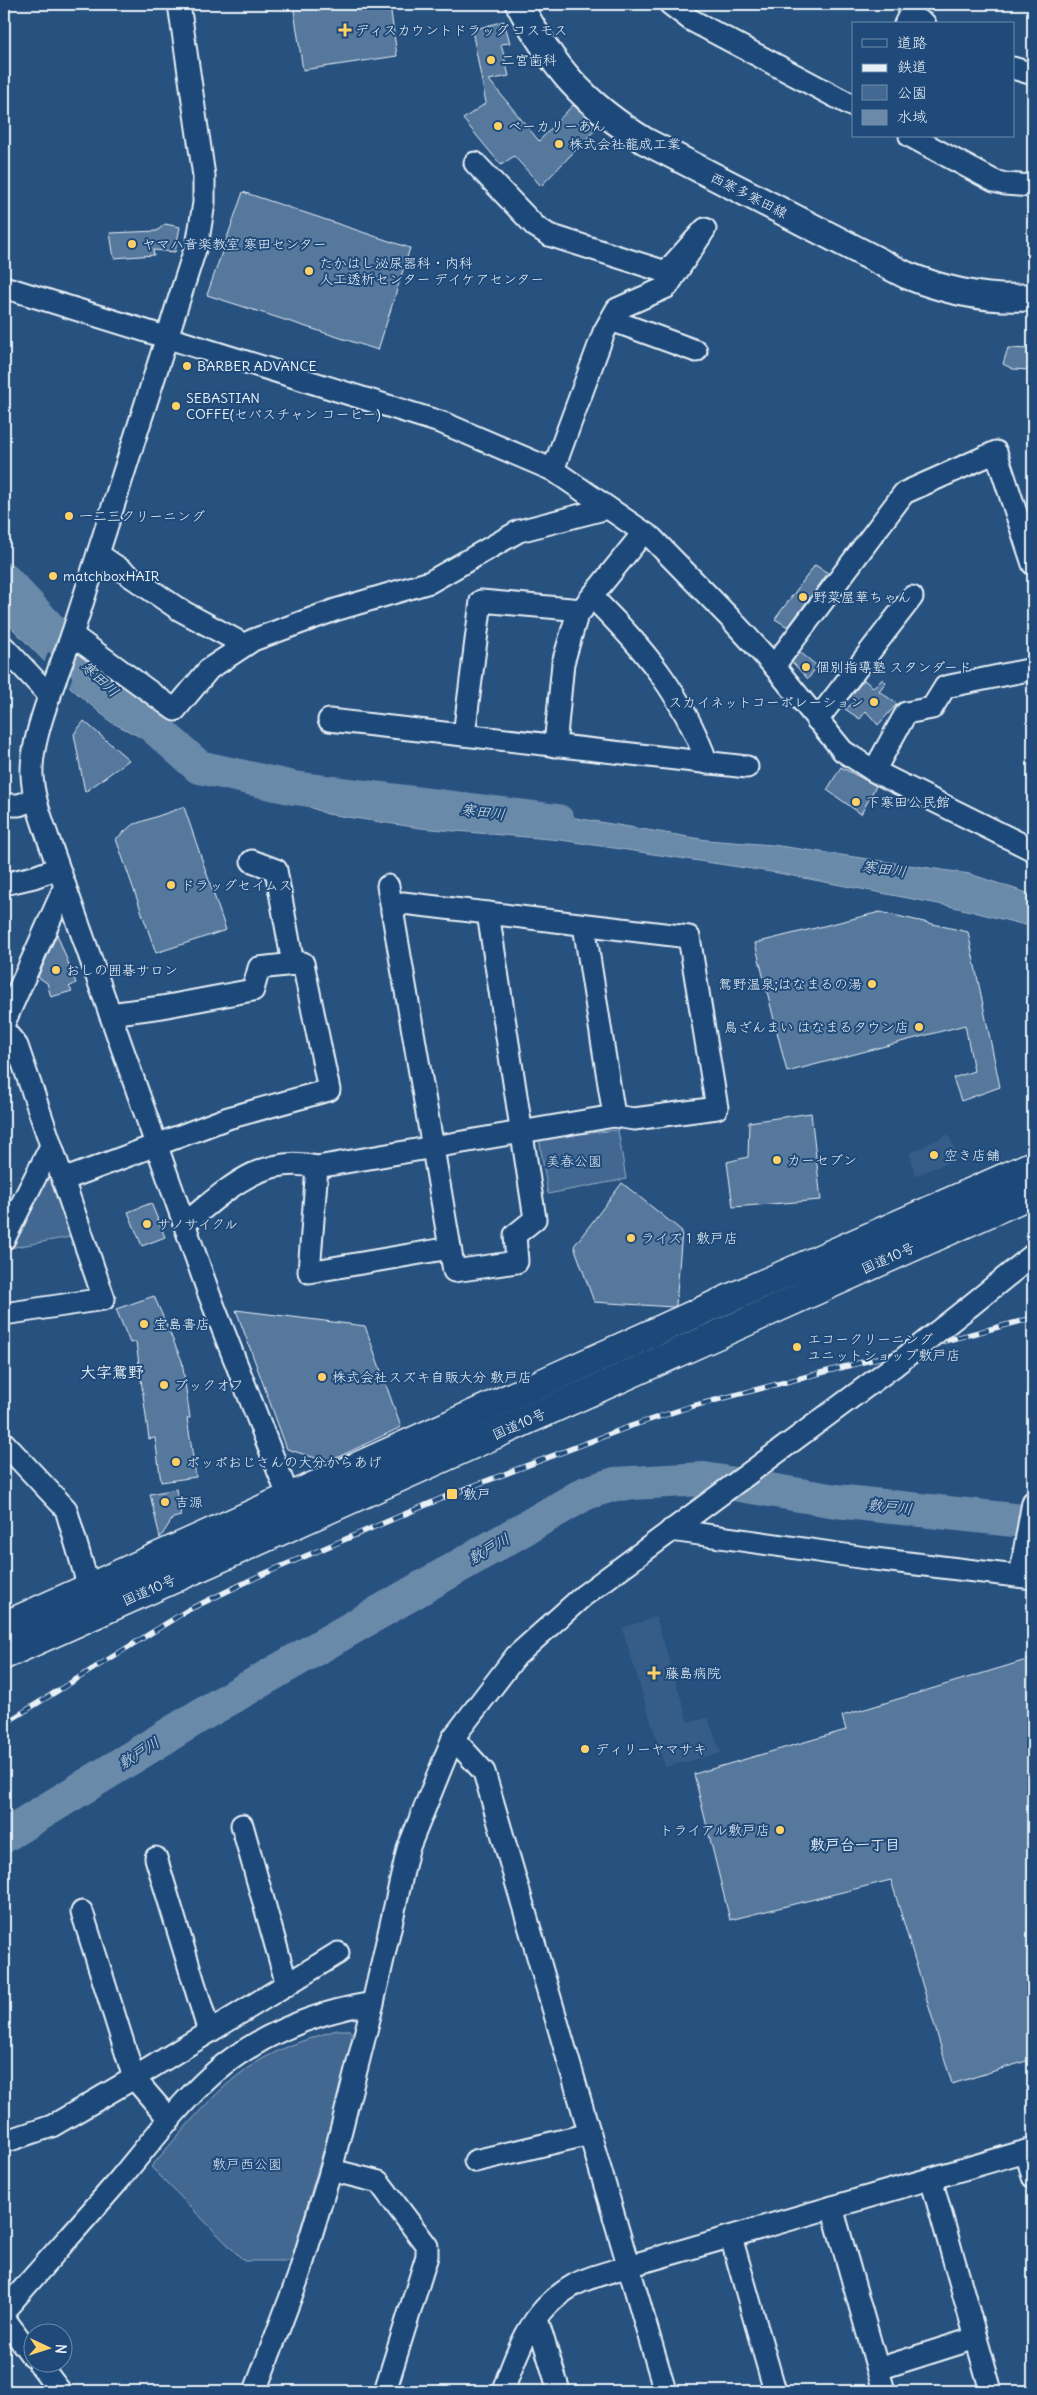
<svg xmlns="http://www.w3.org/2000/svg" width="1037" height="2395" font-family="Delius,'Klee One',sans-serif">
<rect width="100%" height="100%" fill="#27517f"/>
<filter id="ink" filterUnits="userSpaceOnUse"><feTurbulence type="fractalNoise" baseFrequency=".02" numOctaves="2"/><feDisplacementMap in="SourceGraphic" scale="10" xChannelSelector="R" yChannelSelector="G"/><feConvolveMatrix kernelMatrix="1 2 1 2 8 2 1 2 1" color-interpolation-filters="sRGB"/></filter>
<g filter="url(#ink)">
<g fill="#355d88">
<path d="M948,1134L959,1158L915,1176L910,1153Z"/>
<path d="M656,1617L688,1722L708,1718L721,1753L665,1767L622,1628Z"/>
</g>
<g fill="#436891" stroke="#96acc4">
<path d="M618,1130L626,1179L548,1194L539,1138Z"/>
<path d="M45,1167L52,1169L75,1236L4,1249Z"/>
<path d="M337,2030H350L354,2037V2045L291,2261H244L151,2167C180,2134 209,2096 245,2070C271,2051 305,2039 337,2030Z"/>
</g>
<path fill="#6b8aaa" stroke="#9db3c9" d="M4,579L51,634L104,688L107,698L124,716L178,755L328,803L455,822L530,812L558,815L707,840L773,845L970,874L1033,895V927L954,907L778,873L561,840L420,828L327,814L255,785L184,768L173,763L146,740L111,722L72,689L4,620Z"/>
<path fill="#27517f" d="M54,634L79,659L68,689L44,664Z"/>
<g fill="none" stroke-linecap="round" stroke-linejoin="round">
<g stroke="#6b8aaa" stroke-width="34">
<path d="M4,579L85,666L199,767L294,788L558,821"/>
<path d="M4,1836L201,1715L586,1493L615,1484L704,1479L836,1501L1033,1522"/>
</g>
</g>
<g fill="#57789d" stroke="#e8f1f8">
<path d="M293,4H390L397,56L303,70Z"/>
<path d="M504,21L510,43L501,44L509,76L489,80L539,141L573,105L598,127L541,186L514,156L501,165L463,119L486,103L472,30Z"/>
<path d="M243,192L410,248L378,350L207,295Z"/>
<path d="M165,224L180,227L175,252L153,250L154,255L114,258L110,233L157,231Z"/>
<path d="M1008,348L1031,349L1029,370L1013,369L1003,364Z"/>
<path d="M815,565L828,573L788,627L775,619Z"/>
<path d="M800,652L817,666L808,679L792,662Z"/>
<path d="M883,679L886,682L879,691L897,704L878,725L866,711L860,719L845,709L856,701L850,697L864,680L873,687Z"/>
<path d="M84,721L129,760L85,792L74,734Z"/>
<path d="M841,767L876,786L861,814L827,790Z"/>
<path d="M184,807L226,930L156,953L116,839L132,825Z"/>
<path d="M880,912L968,932L1000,1087L961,1101L953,1078L974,1071L965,1025L787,1072L755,943Z"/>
<path d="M57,934L76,983L69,987L72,991L51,997L47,983L38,977Z"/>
<path d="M811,1113L821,1200L733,1207L727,1162L748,1157L749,1122Z"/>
<path d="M622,1183L682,1231L676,1305L673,1307L594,1302L574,1246Z"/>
<path d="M151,1203L165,1237L142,1246L128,1212Z"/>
<path d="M154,1296L182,1361L190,1418H187L196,1477L161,1482L155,1438L149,1439L136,1342L130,1343L116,1309Z"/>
<path d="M236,1310L365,1326L401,1427L328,1462L287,1449Z"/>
<path d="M176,1489L181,1516L173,1518L160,1538L150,1494Z"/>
<path d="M1033,1658V2059L952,2084L891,1880L730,1920L694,1774L846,1730L842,1716Z"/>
</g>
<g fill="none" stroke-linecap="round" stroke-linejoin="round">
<g stroke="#e8f1f8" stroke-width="25">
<g id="minor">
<path d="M179,4L204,176V203L198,240L72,635C59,671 30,737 32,775C33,797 41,817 48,838L209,1294L294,1511"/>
<path d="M670,4L691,20L853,106"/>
<path d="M905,24L909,16L925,24"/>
<path d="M1013,68L1033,74"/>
<path d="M910,136L994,181L1005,184L1033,186"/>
<path d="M475,163L535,226L549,235L666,272L705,229L667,287L617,309L604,332L553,470"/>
<path d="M4,287L443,423L553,470L652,538L729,617L774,666L843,751L874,771L1033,850"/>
<path d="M611,320L696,351"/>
<path d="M98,554L180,610L245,645"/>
<path d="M592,597C643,647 683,695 707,763"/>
<path d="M72,635L175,710L209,669L253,640L335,610L430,582L519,531L608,508"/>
<path d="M4,647L50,696"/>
<path d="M774,666L904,493L996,452L1033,564"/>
<path d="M329,720L747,767"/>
<path d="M817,720L912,597"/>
<path d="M464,735L481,601L582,610"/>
<path d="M555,746L563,663L577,615L643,533"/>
<path d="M874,771L906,713L932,708L945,687L1033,669"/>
<path d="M4,805H19L35,799"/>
<path d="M252,861L276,870L293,964"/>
<path d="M4,884L34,877L58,868"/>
<path d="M388,886L454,1271L517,1262L515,1235L535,1219L488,913"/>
<path d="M584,925L614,1116"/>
<path d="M4,1023L65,886"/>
<path d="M4,1030L17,1046L104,1299L4,1314"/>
<path d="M317,1167L309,1272L450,1248"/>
<path d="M63,1180L228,1118L329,1090L303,963L259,968L253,990L162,1007L110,1014"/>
<path d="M184,1224C225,1192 261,1153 317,1167L614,1116L634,1119L717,1108L689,937L403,903L392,912"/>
<path d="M4,1239L51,1146"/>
<path d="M970,1306L1033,1255"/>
<path d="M4,1443L66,1509L89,1588"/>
<path d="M671,1530L866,1558L1033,1578"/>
<path d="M1020,1576L1033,1502"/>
<path d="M453,1738L484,1772L665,2391"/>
<path d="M242,1825L287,1985"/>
<path d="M156,1858L209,2032"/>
<path d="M170,2120L134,2078L338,1953"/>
<path d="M4,2142L52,2126L134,2078L82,1912"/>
<path d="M1026,2151L1033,2177"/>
<path d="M475,2161L590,2134"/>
<path d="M331,2170L379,2182L427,2246V2256L385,2391"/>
<path d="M931,2179L991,2391"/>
<path d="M832,2207L884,2391"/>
<path d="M731,2237L775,2391"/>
<path d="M4,2311C42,2267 81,2224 119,2180C155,2137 197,2079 245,2050C283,2026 329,2010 373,2003"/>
<path d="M4,2318L32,2356"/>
<path d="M537,2319L559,2391"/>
<path d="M38,2362L60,2391"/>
<path d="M878,2369L976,2338"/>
<path d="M255,2391L298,2278L331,2170L373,2003L408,1849L453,1738L516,1656L583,1596L894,1366"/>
<path d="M503,2391C518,2348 532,2309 574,2285C590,2276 611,2272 629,2266L1033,2149"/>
</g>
</g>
<g stroke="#e8f1f8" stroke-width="30">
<path id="major" d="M519,4C552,66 584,104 645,141L906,275C946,291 989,301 1033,297"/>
</g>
<g stroke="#e8f1f8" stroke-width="31">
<g id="highway">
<path d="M4,1626L726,1300L1033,1165"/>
<path d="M4,1655L1033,1193"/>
</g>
</g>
<use href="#minor" stroke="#1f4a7a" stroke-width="21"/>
<use href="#major" stroke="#1f4a7a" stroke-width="26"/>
<use href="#highway" stroke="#1f4a7a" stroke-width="28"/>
<g stroke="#e8f1f8" stroke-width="5.5">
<path id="rail" d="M4,1724L188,1610L261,1575L452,1494L631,1426L689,1407L1033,1318"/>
</g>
<use href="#rail" stroke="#1f4a7a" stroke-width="4" stroke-dasharray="11" stroke-linecap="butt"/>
<g stroke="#e8f1f8" stroke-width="25" stroke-linecap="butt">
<path id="minor-bridge" d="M894,1366L970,1306"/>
</g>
<use href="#minor-bridge" stroke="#1f4a7a" stroke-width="21"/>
</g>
</g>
<g fill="#ffd166" stroke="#1f4a7a" stroke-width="2">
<path d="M342.5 22.5h5v5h5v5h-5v5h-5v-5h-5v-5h5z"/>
<circle cx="491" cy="60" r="5"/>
<circle cx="498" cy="126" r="5"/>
<circle cx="559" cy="144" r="5"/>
<circle cx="132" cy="244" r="5"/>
<circle cx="309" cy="271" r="5"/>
<circle cx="187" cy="366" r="5"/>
<circle cx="176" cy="406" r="5"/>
<circle cx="69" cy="516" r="5"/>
<circle cx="53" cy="576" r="5"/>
<circle cx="803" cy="597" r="5"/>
<circle cx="806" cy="667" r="5"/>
<circle cx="874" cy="702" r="5"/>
<circle cx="856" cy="802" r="5"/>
<circle cx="171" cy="885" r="5"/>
<circle cx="56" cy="970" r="5"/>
<circle cx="872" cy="984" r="5"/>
<circle cx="919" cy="1027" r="5"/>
<circle cx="934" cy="1155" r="5"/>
<circle cx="777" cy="1160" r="5"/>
<circle cx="147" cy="1224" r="5"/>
<circle cx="631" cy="1238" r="5"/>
<circle cx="144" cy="1324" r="5"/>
<circle cx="797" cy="1347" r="5"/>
<circle cx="322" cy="1377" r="5"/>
<circle cx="164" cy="1385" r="5"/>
<circle cx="176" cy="1462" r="5"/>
<rect x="446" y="1488" width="12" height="12" rx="2.5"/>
<circle cx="165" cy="1502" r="5"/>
<path d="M651.5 1665.5h5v5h5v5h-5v5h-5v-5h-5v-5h5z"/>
<circle cx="585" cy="1749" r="5"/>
<circle cx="780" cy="1830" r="5"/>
</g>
<g text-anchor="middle" stroke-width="4" stroke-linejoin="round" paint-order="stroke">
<g font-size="14" fill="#e8f1f8" stroke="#1f4a7a" text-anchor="start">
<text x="355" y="35">ディスカウントドラッグ コスモス</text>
<text x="501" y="65">二宮歯科</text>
<text x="508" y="131">ベーカリーあん</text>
<text x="569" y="149">株式会社龍成工業</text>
<text x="142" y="249">ヤマハ音楽教室 寒田センター</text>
<text x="319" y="268">たかはし泌尿器科・内科<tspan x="319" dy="16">人工透析センター デイケアセンター</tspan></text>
<text x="197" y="371">BARBER ADVANCE</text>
<text x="186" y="403">SEBASTIAN<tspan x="186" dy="16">COFFE(セバスチャン コーヒー)</tspan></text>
<text x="79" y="521">一二三クリーニング</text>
<text x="63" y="581">matchboxHAIR</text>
<text x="813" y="602">野菜屋華ちゃん</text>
<text x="816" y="672">個別指導塾 スタンダード</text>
<text x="864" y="707" text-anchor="end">スカイネットコーポレーション</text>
<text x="866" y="807">下寒田公民館</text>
<text x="181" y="890">ドラッグセイムス</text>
<text x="66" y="975">おしの囲碁サロン</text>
<text x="862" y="989" text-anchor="end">鴛野温泉;はなまるの湯</text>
<text x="909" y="1032" text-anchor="end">鳥ざんまい はなまるタウン店</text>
<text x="944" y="1160">空き店舗</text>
<text x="787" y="1165">カーセブン</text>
<text x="157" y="1229">サノサイクル</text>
<text x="641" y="1243">ライズ１敷戸店</text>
<text x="154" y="1329">宝島書店</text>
<text x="807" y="1344">エコークリーニング<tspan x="807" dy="16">ユニットショップ敷戸店</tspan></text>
<text x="332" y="1382">株式会社スズキ自販大分 敷戸店</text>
<text x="174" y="1390">ブックオフ</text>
<text x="186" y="1467">ポッポおじさんの大分からあげ</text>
<text x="463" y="1499">敷戸</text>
<text x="175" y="1507">吉源</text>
<text x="665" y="1678">藤島病院</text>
<text x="595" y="1754">ディリーヤマサキ</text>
<text x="770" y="1835" text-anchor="end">トライアル敷戸店</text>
</g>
<g font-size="14" fill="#e8f1f8" stroke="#1f4a7a">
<text transform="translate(749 195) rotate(27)" y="5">西寒多寒田線</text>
<text transform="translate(888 1258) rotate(-24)" y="5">国道10号</text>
<text transform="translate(519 1424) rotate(-24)" y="5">国道10号</text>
<text transform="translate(149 1590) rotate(-24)" y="5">国道10号</text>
</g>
<g font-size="14" fill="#d8e3ee" stroke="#1f4a7a">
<text x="574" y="1166">美春公園</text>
<text x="247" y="2169">敷戸西公園</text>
</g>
<g font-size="15" font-style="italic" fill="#d5e2ec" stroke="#1f4a7a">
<text transform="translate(100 679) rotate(43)" y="5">寒田川</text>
<text transform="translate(483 812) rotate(7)" y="5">寒田川</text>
<text transform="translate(884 869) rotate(8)" y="5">寒田川</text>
<text transform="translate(890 1507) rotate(6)" y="5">敷戸川</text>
<text transform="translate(489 1549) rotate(-30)" y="5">敷戸川</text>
<text transform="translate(139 1753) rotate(-32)" y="5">敷戸川</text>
</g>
<g font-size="15" font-weight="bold" fill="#e8f1f8" stroke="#1f4a7a">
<text x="855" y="1850">敷戸台一丁目</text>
</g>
<g font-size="16" font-weight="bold" fill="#e8f1f8" stroke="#1f4a7a">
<text x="112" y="1378">大字鴛野</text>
</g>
</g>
<rect width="1037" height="2395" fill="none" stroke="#1f4a7a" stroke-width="20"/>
<rect x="10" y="10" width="1017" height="2375" fill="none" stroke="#e8f1f8" stroke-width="2" filter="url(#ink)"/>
<rect x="852" y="22" width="162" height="115" fill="#1f4a7a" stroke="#6f8dac"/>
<rect x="862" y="39" width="25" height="8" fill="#1f4a7a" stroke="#6f8dac"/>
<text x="897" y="48" font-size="15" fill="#e8f1f8">道路</text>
<rect x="862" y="64" width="25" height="8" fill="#e8f1f8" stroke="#6f8dac"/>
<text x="897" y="72" font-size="15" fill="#e8f1f8">鉄道</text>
<rect x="862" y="85" width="25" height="15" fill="#436891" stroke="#6f8dac"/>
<text x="897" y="98" font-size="15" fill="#e8f1f8">公園</text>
<rect x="862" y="110" width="25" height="15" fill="#6b8aaa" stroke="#6f8dac"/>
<text x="897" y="122" font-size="15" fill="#e8f1f8">水域</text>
<g transform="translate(48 2348) rotate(94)"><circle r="24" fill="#1f4a7a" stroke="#6f8dac"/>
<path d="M0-4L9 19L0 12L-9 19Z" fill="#ffd166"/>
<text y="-8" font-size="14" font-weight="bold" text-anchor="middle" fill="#e8f1f8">N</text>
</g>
</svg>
